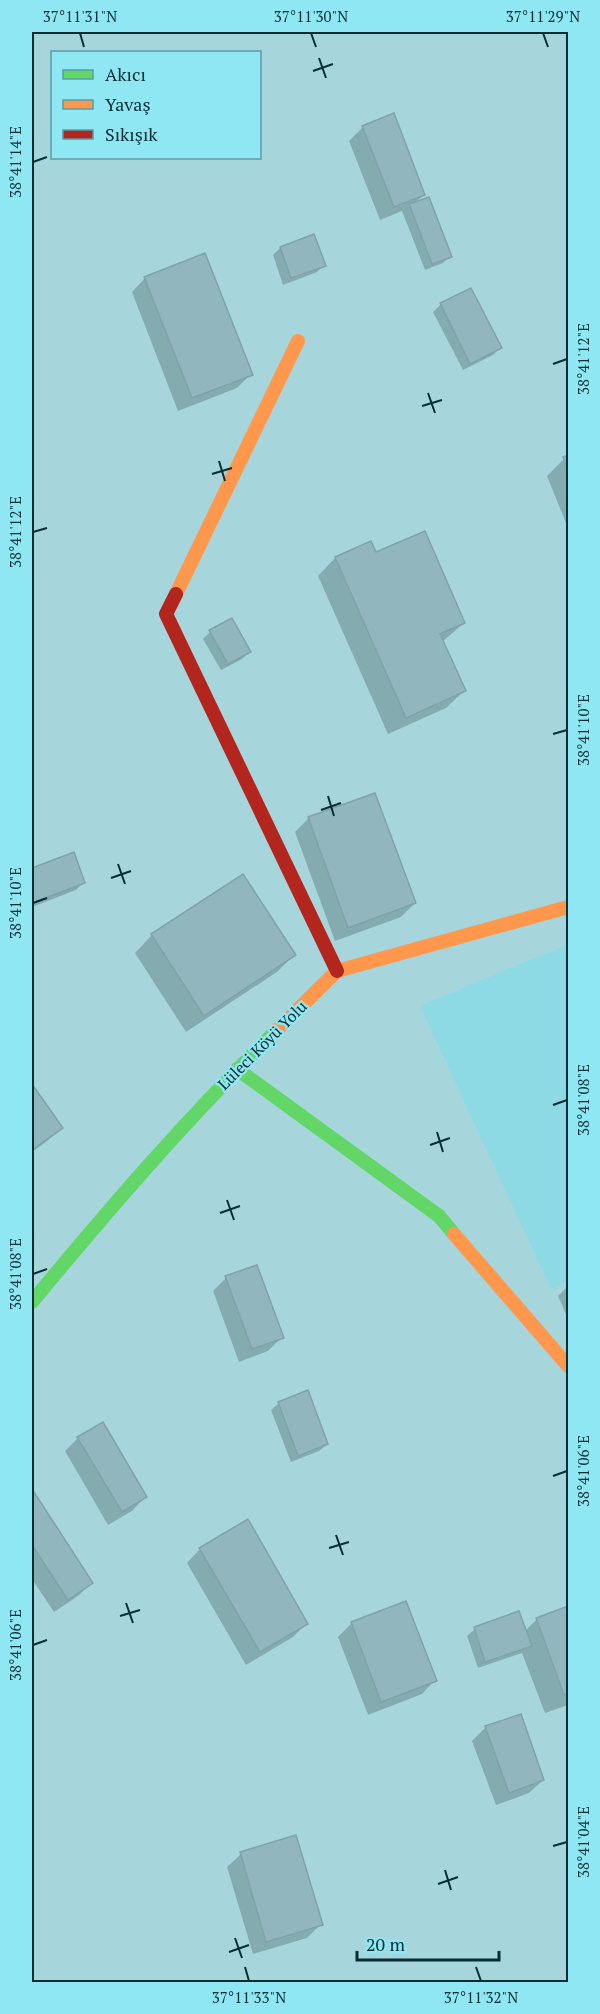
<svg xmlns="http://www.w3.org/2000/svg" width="600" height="2014" font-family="'PT Serif',serif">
<rect width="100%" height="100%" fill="#a6d6dc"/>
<path fill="#8ddae4" d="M568,944V1281L551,1289L420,1006Z"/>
<g fill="#0003">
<path d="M363,127L423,195L414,204L450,256L443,263L425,270L402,211L380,220L349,141Z"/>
<path d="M280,248L324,265L317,272L283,285L273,255Z"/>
<path d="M145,278L251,374L237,388L178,411L132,292Z"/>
<path d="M471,290L500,348L493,355L463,370L433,312L441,304Z"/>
<path d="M568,457V528L547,476L564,459Z"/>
<path d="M370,543L376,554L464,623L442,642L464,691L446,708L388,734L318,576L335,558Z"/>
<path d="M210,632L249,651L242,659L221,670L203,639Z"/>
<path d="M309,818L415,903L401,917L335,941L295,832Z"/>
<path d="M73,854L83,883L76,890L32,907V870Z"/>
<path d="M152,935L294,955L277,972L186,1032L135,953Z"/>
<path d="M32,1087L61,1128L47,1141L32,1152Z"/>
<path d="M226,1278L282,1337L268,1351L239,1362L213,1291Z"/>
<path d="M568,1286V1319L558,1296Z"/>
<path d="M279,1403L327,1444L319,1451L291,1462L271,1410Z"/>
<path d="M78,1438L145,1497L132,1511L108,1525L65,1451Z"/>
<path d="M32,1492L91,1583L78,1596L54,1612L32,1579Z"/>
<path d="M200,1549L306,1624L293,1637L246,1665L187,1563Z"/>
<path d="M568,1608V1705L545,1713L522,1653L478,1668L467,1636L475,1629L525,1631L537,1619Z"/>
<path d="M352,1623L435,1680L422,1694L368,1715L338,1637Z"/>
<path d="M486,1727L543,1780L529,1793L496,1805L472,1741Z"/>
<path d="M241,1854L321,1924L307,1938L253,1954L227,1867Z"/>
</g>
<g fill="#92b6be" stroke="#7fa3ab" stroke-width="1.5">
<path d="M394,113L425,195L394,207L362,126Z"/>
<path d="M429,197L452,257L432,264L409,204Z"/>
<path d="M314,234L326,266L291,278L280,247Z"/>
<path d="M205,253L253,375L192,398L144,277Z"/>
<path d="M471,288L502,348L470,364L440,303Z"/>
<path d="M568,455V470L563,457Z"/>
<path d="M425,531L465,623L440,634L466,691L406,718L335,557L371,541L376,552Z"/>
<path d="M232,618L251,652L228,664L209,630Z"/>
<path d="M375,793L416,903L348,928L308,817Z"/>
<path d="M74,852L85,883L32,903V868Z"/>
<path d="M243,874L296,955L204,1016L151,934Z"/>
<path d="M32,1084L63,1128L32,1150Z"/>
<path d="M257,1265L284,1338L252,1349L225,1276Z"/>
<path d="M308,1390L328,1444L298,1456L278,1402Z"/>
<path d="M103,1422L147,1497L122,1512L77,1437Z"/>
<path d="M32,1489L93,1583L68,1600L32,1545Z"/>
<path d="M248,1519L308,1624L260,1652L199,1548Z"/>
<path d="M406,1601L437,1681L381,1702L351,1622Z"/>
<path d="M568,1606V1693L564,1695L536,1618Z"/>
<path d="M519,1611L532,1646L485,1662L474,1627Z"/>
<path d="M521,1714L544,1780L509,1793L485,1726Z"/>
<path d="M296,1835L323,1925L266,1942L240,1852Z"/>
</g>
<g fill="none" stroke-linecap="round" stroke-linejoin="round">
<g stroke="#63d668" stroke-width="14">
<path d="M237,1069L439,1216L454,1234"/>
<path d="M32,1302C109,1209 189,1116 276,1031"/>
</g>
<g stroke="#ff974d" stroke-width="14">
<path d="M176,594L298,341"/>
<path d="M276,1031L337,971L568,907"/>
<path d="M454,1234L568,1366"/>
</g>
<path stroke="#b3261e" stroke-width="14" d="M176,594L166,614L337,971"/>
</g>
<path fill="none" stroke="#062e33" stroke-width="2" d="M80,33L84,47M311,33L316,47M543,33L548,47M319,58L326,78M313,71L333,64M33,162L47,157M553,364L567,359M428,393L435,413M422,406L442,400M219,461L225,481M212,474L232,468M33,532L47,528M553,734L567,730M328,796L334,816M321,810L341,803M118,864L125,884M111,878L131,871M33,903L47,898M553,1105L567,1100M437,1132L443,1152M430,1145L450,1138M227,1200L234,1220M220,1213L240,1206M33,1274L47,1269M553,1476L567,1471M336,1535L343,1555M329,1548L349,1542M126,1603L133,1623M120,1616L140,1610M33,1645L47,1640M553,1846L567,1842M445,1870L451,1890M438,1884L458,1877M235,1938L242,1958M229,1952L249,1945M245,1967L249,1981M476,1967L481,1981"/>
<g text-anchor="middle" stroke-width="4.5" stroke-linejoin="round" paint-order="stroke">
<g font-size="16" fill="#062e33" stroke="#8fe7f3">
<text transform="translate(262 1045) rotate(-45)" y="6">Lüleci Köyü Yolu</text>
</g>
</g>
<rect width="600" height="2014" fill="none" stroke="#8fe7f3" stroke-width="66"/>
<rect x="51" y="51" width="210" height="108" fill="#8fe7f3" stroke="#589da6" stroke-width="1.5"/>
<rect x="63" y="70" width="30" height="9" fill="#63d668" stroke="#589da6" stroke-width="1.5"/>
<text x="105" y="81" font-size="18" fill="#062e33">Akıcı</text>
<rect x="63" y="100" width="30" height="9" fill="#ff974d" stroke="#589da6" stroke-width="1.5"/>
<text x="105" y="111" font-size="18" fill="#062e33">Yavaş</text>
<rect x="63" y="130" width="30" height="9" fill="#b3261e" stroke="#589da6" stroke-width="1.5"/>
<text x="105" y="141" font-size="18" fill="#062e33">Sıkışık</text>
<path d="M357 1951v9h142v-9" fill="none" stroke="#062e33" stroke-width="3"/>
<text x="366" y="1951" font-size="18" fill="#062e33" stroke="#8fe7f3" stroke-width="4.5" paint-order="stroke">20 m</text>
<rect x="33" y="33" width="534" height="1948" fill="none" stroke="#062e33" stroke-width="2"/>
<g font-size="15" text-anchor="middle" fill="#062e33">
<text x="80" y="22">37°11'31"N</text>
<text x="311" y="22">37°11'30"N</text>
<text x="543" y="22">37°11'29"N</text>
<text transform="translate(16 162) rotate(-90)" y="5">38°41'14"E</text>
<text transform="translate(584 359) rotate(-90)" y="5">38°41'12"E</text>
<text transform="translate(16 532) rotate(-90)" y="5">38°41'12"E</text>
<text transform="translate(584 730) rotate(-90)" y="5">38°41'10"E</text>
<text transform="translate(16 903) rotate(-90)" y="5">38°41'10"E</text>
<text transform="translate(584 1100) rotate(-90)" y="5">38°41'08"E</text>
<text transform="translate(16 1274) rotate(-90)" y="5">38°41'08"E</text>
<text transform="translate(584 1471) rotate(-90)" y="5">38°41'06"E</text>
<text transform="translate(16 1645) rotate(-90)" y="5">38°41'06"E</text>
<text transform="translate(584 1842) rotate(-90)" y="5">38°41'04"E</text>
<text x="249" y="2003">37°11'33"N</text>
<text x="481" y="2003">37°11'32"N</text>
</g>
</svg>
